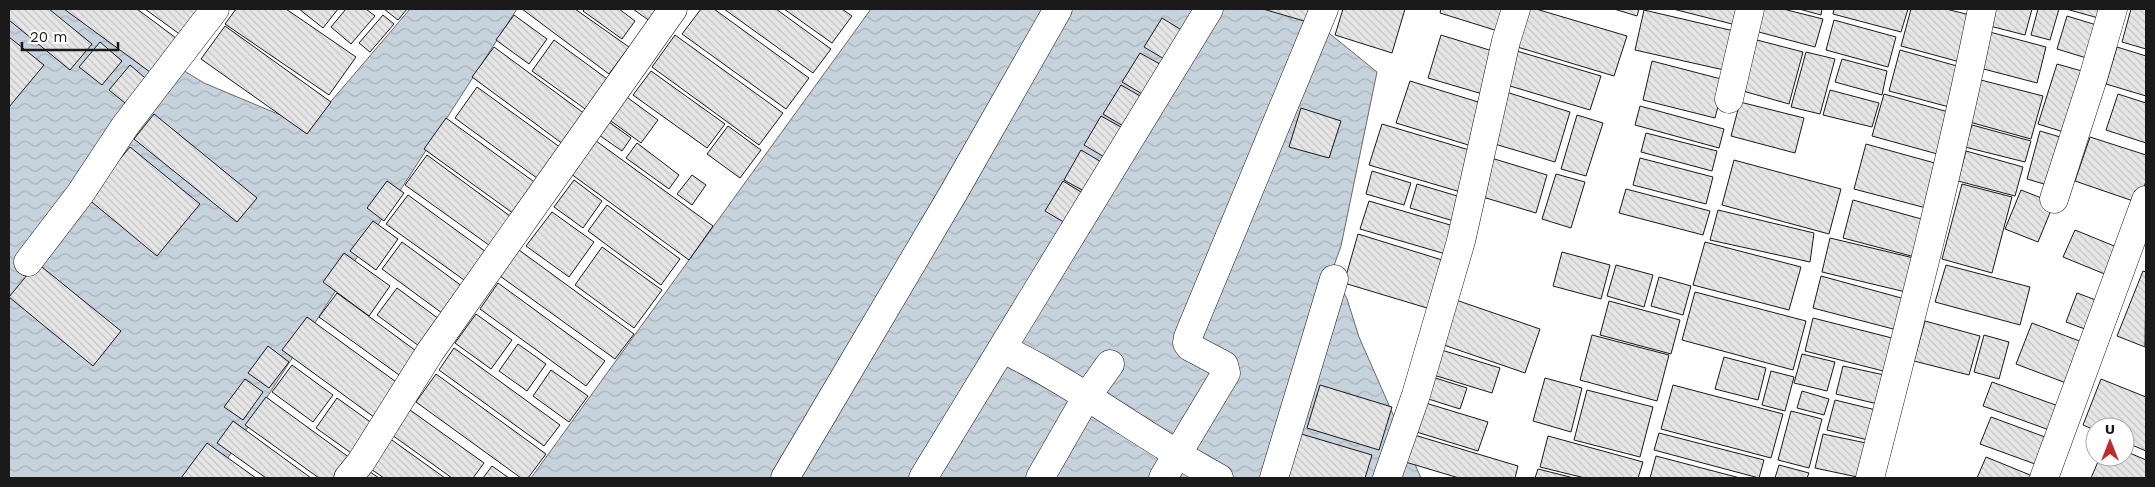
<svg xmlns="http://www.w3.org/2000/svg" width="2155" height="487" font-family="'Work Sans',sans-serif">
<defs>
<pattern id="water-waves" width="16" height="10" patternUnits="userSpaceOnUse" patternTransform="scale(1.25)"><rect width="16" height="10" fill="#c6d2dc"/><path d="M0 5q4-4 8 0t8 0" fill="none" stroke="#aab4bc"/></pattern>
<pattern id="building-back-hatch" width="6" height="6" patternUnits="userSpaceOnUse" patternTransform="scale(1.25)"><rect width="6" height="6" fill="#e6e6e6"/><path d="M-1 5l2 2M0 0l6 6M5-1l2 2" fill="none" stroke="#c5c5c5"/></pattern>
</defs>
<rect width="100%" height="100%" fill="#fff"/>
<g fill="url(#water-waves)" stroke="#6a6a6a">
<path d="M9,9H83L204,83L309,127L410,9H517L215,478H9Z"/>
<path d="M871,9H1320L1319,25L1377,72L1341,246L1330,277L1339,283L1347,299L1359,337L1421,478H531Z"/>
</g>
<g fill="url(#building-back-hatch)" stroke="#1a1a1a">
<path d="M9,9H49L92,44L70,70L9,20Z"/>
<path d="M64,9H137L176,38L150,72Z"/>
<path d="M145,9H207L185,38Z"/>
<path d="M236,9H286L356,57L329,95L225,24Z"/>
<path d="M299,9H338L323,28Z"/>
<path d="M346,9H366L375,16L351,44L331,27Z"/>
<path d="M384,9H407L398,20Z"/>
<path d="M522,9H575L629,47L609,74Z"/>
<path d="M585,9H619L635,21L622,39L583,11Z"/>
<path d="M633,9H665L654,24Z"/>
<path d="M701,9H714L809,78L786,109L682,34Z"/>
<path d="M724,9H776L831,49L813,73Z"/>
<path d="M784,9H842L852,16L832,43Z"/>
<path d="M1263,9H1315L1311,23Z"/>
<path d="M1343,9H1405L1392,53L1335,35Z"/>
<path d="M1441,9H1508L1501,32L1440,13Z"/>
<path d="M1525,9H1536L1627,36L1614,76L1514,46Z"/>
<path d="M1614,9H1639L1637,16Z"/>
<path d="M1673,9H1740L1736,25Z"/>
<path d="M1761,9H1783L1823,19L1815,47L1755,31Z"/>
<path d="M1799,9H1822L1821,15Z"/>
<path d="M1834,9H1908L1901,32L1833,14Z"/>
<path d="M1911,9H1946L1974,16L1960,62L1901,46Z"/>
<path d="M1986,9H2032L2025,35L1982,24Z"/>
<path d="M2038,9H2059L2050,40L2031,35Z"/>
<path d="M2066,9H2105L2102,19Z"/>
<path d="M2131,9H2146V49L2122,42Z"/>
<path d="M1644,10L1734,31L1724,70L1635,50Z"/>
<path d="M383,15L394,24L370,52L359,43Z"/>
<path d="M514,15L547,39L529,64L496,40Z"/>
<path d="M2067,16L2103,27L2093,60L2057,49Z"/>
<path d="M1162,18L1188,34L1171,63L1144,47Z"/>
<path d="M1834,20L1896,37L1888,67L1826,50Z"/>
<path d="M225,26L331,102L307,134L201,59Z"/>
<path d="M1986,31L2046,47L2037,83L1976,67Z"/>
<path d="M675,35L783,113L759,145L652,67Z"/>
<path d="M1441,35L1499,53L1486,95L1428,78Z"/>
<path d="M9,37L44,65L9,107Z"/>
<path d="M554,40L610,81L588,111L532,71Z"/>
<path d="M1757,40L1803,52L1789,104L1743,91Z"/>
<path d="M100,42L122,61L102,85L79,67Z"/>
<path d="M494,47L589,117L567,147L472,77Z"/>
<path d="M2117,47L2146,56V96L2106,84Z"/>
<path d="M1510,49L1601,76L1590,110L1500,83Z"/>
<path d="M1900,50L1964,68L1953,108L1889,91Z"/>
<path d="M1806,52L1835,59L1820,114L1791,107Z"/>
<path d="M1140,53L1167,68L1149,98L1122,82Z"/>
<path d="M1842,59L1887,71L1882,95L1835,82Z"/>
<path d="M1652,61L1725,80L1715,118L1643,100Z"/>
<path d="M2057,64L2089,73L2070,134L2038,124Z"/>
<path d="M130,65L151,83L131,108L109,90Z"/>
<path d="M651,71L725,124L707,148L633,95Z"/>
<path d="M1973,78L2043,96L2031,139L1962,120Z"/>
<path d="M1410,81L1488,105L1475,147L1396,123Z"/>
<path d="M1121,85L1147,100L1130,130L1103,114Z"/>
<path d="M477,87L568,153L545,184L455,118Z"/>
<path d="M1830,90L1879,103L1872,127L1823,115Z"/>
<path d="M1503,91L1570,112L1555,162L1488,142Z"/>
<path d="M1884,94L1952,113L1941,155L1872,136Z"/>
<path d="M2118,94L2146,103V143L2106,130Z"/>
<path d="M624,95L658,120L641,143L607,118Z"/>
<path d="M1740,102L1804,118L1795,153L1731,136Z"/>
<path d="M1640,106L1724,129L1719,148L1635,125Z"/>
<path d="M1301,108L1341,121L1329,158L1289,147Z"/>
<path d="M154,114L257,198L237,222L134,139Z"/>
<path d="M1577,115L1603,123L1586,176L1561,169Z"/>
<path d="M1101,116L1128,131L1111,161L1084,145Z"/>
<path d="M446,118L544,189L521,219L424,149Z"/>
<path d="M609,122L631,138L622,151L599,135Z"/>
<path d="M1382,124L1476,152L1464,193L1369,165Z"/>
<path d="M1972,125L2031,141L2025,162L1965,147Z"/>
<path d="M728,126L761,150L740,178L707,154Z"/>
<path d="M2040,131L2067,139L2054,187L2027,179Z"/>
<path d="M1646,133L1717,151L1712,171L1641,152Z"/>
<path d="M2090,137L2146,155V181L2139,203L2075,181Z"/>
<path d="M592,138L713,226L689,260L567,171Z"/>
<path d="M637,143L679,175L669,189L626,158Z"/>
<path d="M1866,144L1942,165L1930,209L1854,189Z"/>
<path d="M130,147L200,204L157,256L87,198Z"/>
<path d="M1081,150L1108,166L1091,195L1064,180Z"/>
<path d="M1966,151L2023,167L2015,196L1958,181Z"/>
<path d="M427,155L514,219L493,248L405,185Z"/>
<path d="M1488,157L1547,175L1536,213L1476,195Z"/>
<path d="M1640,158L1713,177L1706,204L1633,185Z"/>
<path d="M1734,160L1841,189L1829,234L1722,205Z"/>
<path d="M1372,171L1411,183L1404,205L1366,194Z"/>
<path d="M1556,174L1585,182L1571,228L1542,219Z"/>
<path d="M692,175L706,185L692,205L677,194Z"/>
<path d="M574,180L602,201L583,228L554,207Z"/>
<path d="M387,181L404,193L384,221L367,208Z"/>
<path d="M1063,181L1089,197L1072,227L1045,211Z"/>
<path d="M1417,184L1464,198L1457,222L1410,208Z"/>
<path d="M1962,184L2012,197L1992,273L1942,259Z"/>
<path d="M1626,189L1710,211L1703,235L1619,213Z"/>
<path d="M2021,190L2054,203L2038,242L2005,229Z"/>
<path d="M408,195L493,257L471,285L386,224Z"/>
<path d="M1853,200L1925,220L1915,257L1843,238Z"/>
<path d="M1369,201L1457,227L1449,255L1360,229Z"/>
<path d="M607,205L680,259L661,285L588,231Z"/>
<path d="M1718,210L1814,233L1810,262L1710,240Z"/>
<path d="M552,212L594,242L569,277L526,246Z"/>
<path d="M373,221L398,239L376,270L350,251Z"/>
<path d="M2075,230L2124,250L2112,277L2063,257Z"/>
<path d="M1358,234L1452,263L1437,311L1344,283Z"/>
<path d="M1830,238L1918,259L1910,293L1822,272Z"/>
<path d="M402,242L466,289L446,316L382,269Z"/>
<path d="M1705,242L1801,267L1789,310L1693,285Z"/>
<path d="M602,247L662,290L634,328L575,285Z"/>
<path d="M519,250L634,334L615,359L500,276Z"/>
<path d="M1562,252L1610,265L1601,299L1553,286Z"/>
<path d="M344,253L390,286L369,316L323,282Z"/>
<path d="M37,263L121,331L93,366L9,297Z"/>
<path d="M1616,265L1653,275L1644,307L1607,296Z"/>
<path d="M1946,265L2030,287L2020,325L1935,302Z"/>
<path d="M2143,271L2146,272L2145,347L2117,336Z"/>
<path d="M1821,276L1905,299L1897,330L1813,308Z"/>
<path d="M1659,277L1691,286L1683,315L1651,306Z"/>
<path d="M498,283L605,361L586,386L480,309Z"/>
<path d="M397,288L443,322L423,349L377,315Z"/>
<path d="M1695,292L1806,321L1793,370L1682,340Z"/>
<path d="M337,293L423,356L406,380L319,317Z"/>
<path d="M2077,293L2104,303L2093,332L2066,322Z"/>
<path d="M1453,299L1540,329L1525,373L1438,343Z"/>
<path d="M1609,301L1680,320L1671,354L1600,335Z"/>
<path d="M476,314L512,340L491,369L455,343Z"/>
<path d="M307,317L403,387L378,420L282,350Z"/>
<path d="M1813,318L1900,340L1891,373L1805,351Z"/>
<path d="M1925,321L1980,336L1969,375L1914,361Z"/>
<path d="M2032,323L2082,342L2066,383L2016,364Z"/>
<path d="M1592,335L1669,355L1657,401L1580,380Z"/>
<path d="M1984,335L2009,342L1999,379L1974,372Z"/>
<path d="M518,344L546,364L527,391L499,371Z"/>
<path d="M268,346L289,362L269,388L248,373Z"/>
<path d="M454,348L560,425L544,446L439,370Z"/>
<path d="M1435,348L1500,368L1492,393L1427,373Z"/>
<path d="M1802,354L1835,362L1827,391L1794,383Z"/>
<path d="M1724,357L1766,368L1758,400L1715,389Z"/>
<path d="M292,365L333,395L313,422L272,392Z"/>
<path d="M1843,366L1889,376L1882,405L1836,394Z"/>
<path d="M551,370L588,396L569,422L533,396Z"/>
<path d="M1771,371L1794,377L1785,411L1762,405Z"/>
<path d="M436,374L546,454L528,478H521L416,402Z"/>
<path d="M1429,376L1467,388L1460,409L1422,397Z"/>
<path d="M1545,378L1582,388L1571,432L1533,421Z"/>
<path d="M245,379L263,392L243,420L224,407Z"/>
<path d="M2101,379L2146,397V451L2125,442V427H2095V430L2083,425Z"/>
<path d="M1992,382L2061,407L2052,431L1983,406Z"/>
<path d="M1320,385L1392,407L1379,450L1307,428Z"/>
<path d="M1673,385L1783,414L1771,458L1661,429Z"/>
<path d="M1587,390L1653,407L1640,457L1574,440Z"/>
<path d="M1802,391L1829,399L1824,415L1797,408Z"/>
<path d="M266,397L354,461L341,478H319L245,425Z"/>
<path d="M337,398L376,426L354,455L316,428Z"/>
<path d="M1835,400L1880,411L1872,441L1827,430Z"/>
<path d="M1419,401L1488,422L1478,451L1410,430Z"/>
<path d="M410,410L484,463L473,478H452L392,435Z"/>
<path d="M1791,411L1822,419L1809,468L1778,460Z"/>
<path d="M1991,417L2045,437L2035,464L1980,444Z"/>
<path d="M233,421L311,478H266L217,443Z"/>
<path d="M1298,433L1372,455L1365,478H1285Z"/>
<path d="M1659,433L1764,460L1759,478L1654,450Z"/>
<path d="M1411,434L1518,466L1515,478H1459L1402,461Z"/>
<path d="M1823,434L1871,444L1862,478L1815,468Z"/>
<path d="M1548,436L1643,462L1638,478H1585L1540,467Z"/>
<path d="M389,438L445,478H384L368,467Z"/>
<path d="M207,443L256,478H181Z"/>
<path d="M2125,451L2146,460V478H2091L2100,457H2125Z"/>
<path d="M1656,456L1740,478H1650Z"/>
<path d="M1986,457L2035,477L2034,478H1977Z"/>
<path d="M1779,465L1809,473L1807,478H1775Z"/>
<path d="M492,466L509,478H483Z"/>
<path d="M364,468L379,478H356Z"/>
<path d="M1538,469L1574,478H1535Z"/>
</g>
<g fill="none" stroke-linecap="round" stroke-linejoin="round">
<g stroke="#1a1a1a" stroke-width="29">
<g id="minor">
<path d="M1729,99L1750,9"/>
<path d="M2054,199L2093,78L2113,9"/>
<path d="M28,262L80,194L125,126L215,9"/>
<path d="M1003,349C1079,386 1145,438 1219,478"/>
<path d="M348,478L361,462L430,352L673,9"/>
<path d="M785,478L954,192L1058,9"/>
<path d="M923,478L1209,9"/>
<path d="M1040,478L1087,396L1110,364"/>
<path d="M1163,478L1226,373L1224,365L1190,347L1187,343L1188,337L1324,9"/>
<path d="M1274,478L1334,279"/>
<path d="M1387,478L1416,395L1461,241L1506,41L1516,9"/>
<path d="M1870,478C1910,322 1950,167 1982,9"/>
<path d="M2044,478L2146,200"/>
</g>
</g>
<use href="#minor" stroke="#fff" stroke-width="28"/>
</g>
<rect width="2155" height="487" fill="none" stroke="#1a1a1a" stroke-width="20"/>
<g transform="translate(2110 442)"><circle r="24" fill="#ffffff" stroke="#a3a3a3"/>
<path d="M0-4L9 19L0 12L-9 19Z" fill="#c62828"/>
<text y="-8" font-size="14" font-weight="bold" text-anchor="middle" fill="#1a1a1a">U</text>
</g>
<path d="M22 42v8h96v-8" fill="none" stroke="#1a1a1a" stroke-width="2.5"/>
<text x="30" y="42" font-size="15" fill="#1a1a1a" stroke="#ffffff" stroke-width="4" paint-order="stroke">20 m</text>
</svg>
